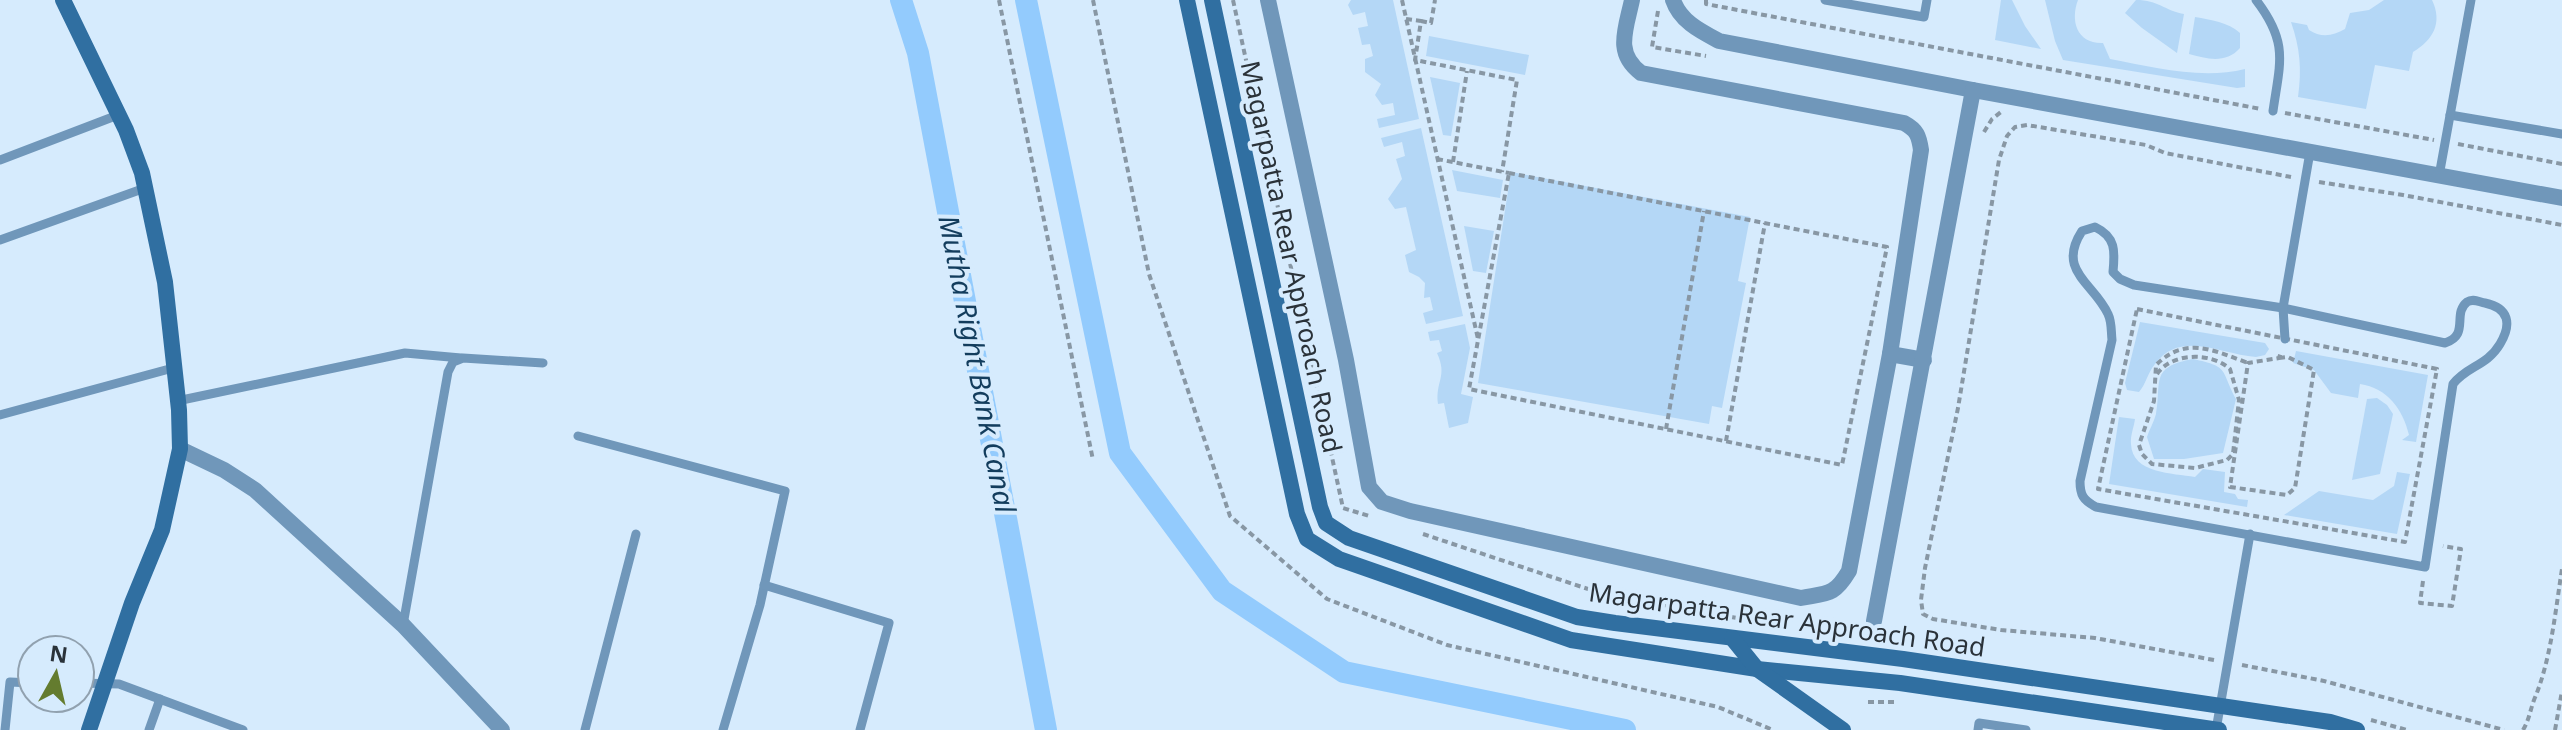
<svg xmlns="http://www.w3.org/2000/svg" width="2562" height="730" font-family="'Noto Sans',sans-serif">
<rect width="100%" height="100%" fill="#d6ebfd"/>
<g fill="#b4d7f6">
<path d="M1351,0H1393L1419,119L1379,128L1377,119L1395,115L1393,103L1382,105L1375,95L1381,84L1365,72V59L1373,56L1370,44L1362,45L1358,28L1368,26L1365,12L1353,15L1348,5Z"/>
<path d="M2001,0H2012L2025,26L2041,49L1995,40Z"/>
<path d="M2045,0H2078C2070,21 2077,44 2103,43L2110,59C2153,67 2201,80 2245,69V87L2237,88L2063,60L2055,41Z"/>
<path d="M2136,0C2159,0 2163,10 2184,14L2177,53L2142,28L2125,13Z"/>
<path d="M2384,0H2432C2443,23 2433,40 2413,52L2409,71L2375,65L2366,109L2298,97C2302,69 2300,48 2291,22L2307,25L2309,30C2321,38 2333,36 2345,29L2350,13L2369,10Z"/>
<path d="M2195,17C2211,20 2228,22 2240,33V48C2226,64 2207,59 2189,54Z"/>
<path d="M1429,36L1529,55L1525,75L1426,56Z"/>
<path d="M1430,77L1460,83L1451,136L1443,135Z"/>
<path d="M1421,128L1463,316L1426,324L1423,313L1433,310L1430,297L1424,298L1425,283L1419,277L1409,272L1405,255L1416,250L1406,207L1395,209L1388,199L1402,179L1396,159L1405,156L1402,142L1384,147L1381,138Z"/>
<path d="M1452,170L1503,180L1500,198L1457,191Z"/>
<path d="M1511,172L1750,217L1738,281L1746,283L1722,408L1712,406L1709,424L1478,383Z"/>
<path d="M1464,226L1494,231L1486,273L1473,271Z"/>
<path d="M2140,322L2265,343L2269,349L2265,355L2256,357C2222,355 2181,329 2155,364C2148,372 2146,384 2139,392L2127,390L2125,383Z"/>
<path d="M1465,324L1470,348L1461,394L1473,397L1468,423L1449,428L1444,403L1438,404C1435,381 1448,377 1437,353L1442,351L1439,340L1430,341L1428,332Z"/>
<path d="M2296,351L2428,375L2416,442L2402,440L2409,435C2403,409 2387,388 2360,384L2358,398L2331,393L2314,370L2293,363Z"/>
<path d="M2193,359C2230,367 2220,369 2236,399L2223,453L2184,459H2154L2147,437C2149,430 2154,422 2156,414C2162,382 2149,367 2193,359Z"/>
<path d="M2377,398L2387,405L2393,414L2380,474L2352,480L2367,399Z"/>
<path d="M2119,417L2135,419C2134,427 2130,436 2131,444C2132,474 2173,473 2195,477L2203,469L2225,472L2224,492L2235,494L2238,499L2248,500L2247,507L2109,484Z"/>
<path d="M2397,472L2410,474L2397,534L2284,515L2319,491L2373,500L2394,486Z"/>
</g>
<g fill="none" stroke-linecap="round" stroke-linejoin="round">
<g stroke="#93cbfd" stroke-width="22">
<path d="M901,0L918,53L1046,730"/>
<path d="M1026,0L1120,453L1222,591L1344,672L1625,730"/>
</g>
<g stroke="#8897a4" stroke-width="4" stroke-dasharray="6 4" stroke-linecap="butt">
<path d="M999,0L1093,460"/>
<path d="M1093,0L1149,274L1230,516L1327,599L1447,645L1718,707L1773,730"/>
<path d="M1233,0L1343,508L1369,516"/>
<path d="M1402,0L1478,339"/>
<path d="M1706,0V4L2261,109"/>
<path d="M1658,11L1652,47L1706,56"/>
<path d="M1406,19L1421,21L1415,60L1517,80L1502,172"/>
<path d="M1421,21L1431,23L1435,0"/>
<path d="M2285,113L2434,140"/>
<path d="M1984,132L1992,119L2001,112"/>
<path d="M2458,144L2562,164"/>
<path d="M1437,159L1509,173"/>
<path d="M1453,162L1467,71"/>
<path d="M1509,173L1887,247L1842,465L1469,389Z"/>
<path d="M2319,182L2403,195L2562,225"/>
<path d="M2137,309L2437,369L2405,542L2098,489Z"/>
<path d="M2279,358L2288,357L2314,370L2295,488L2287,495L2230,487L2248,363L2279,358L2281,352"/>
<path d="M2157,374C2172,352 2212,352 2230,369L2239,400L2233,454L2227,460L2195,468L2152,464L2142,454L2139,445L2154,401L2156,365C2186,335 2215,351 2248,363"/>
<path d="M1666,429L1704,211"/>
<path d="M1726,441L1765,223"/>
<path d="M1423,534L1606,595L1743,619"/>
<path d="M2423,581L2420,603L2452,606L2461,549L2443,546"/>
<path d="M2214,660L2095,638L2001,630L1933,619L1923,614L1921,600L1925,568L1958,408L1999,160L2007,136L2015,127L2027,125L2146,145L2165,153L2291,177"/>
<path d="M2242,665L2324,681L2504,730"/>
<path d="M1868,702H1895"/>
<path d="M2371,720L2407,730"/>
<path d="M2523,730C2529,720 2530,711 2534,700C2551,660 2555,613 2562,569"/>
<path d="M2555,730L2562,691"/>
</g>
<g stroke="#7097ba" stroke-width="9">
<path d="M1825,0L1924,17L1927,0"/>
<path d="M2256,0C2289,43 2280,62 2273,111"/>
<path d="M2450,115L2562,134"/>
<path d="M0,160L118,115"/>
<path d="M2439,176L2471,0"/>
<path d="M2095,227C2116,237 2115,251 2113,272L2120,279L2134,285L2283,308L2445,343C2470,335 2452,314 2467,302C2473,298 2479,302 2485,303C2509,308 2512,324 2500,344C2487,366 2467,366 2453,384L2425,567L2096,507C2083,500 2080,495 2080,481L2112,340C2111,332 2112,322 2108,314C2094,283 2056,271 2082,231Z"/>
<path d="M0,240L145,188"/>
<path d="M2285,339L2283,308L2310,152"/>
<path d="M177,401L405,353L461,358"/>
<path d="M0,415L173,368"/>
<path d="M578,436L785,491L760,605L723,730"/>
<path d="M764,585L889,623L860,730"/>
<path d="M403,625L448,372L453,362L463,358L543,363"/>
<path d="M80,683L119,684L243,730"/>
<path d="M5,730L10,682L32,683"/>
<path d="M149,730L160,699"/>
<path d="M585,730L636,534"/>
<path d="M1978,730L1979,723L2026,730"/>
<path d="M2216,730L2250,534"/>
</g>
<g stroke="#7097ba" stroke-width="16">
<path d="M1268,0L1346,360L1369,487L1382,502L1410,511L1801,598C1828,593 1834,596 1849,571L1890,354L1921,150C1919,136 1917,130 1904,123L1641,73C1614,53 1626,29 1632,0"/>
<path d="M1673,0C1680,21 1700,31 1719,41L1973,90L2562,198"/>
<path d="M1890,354L1924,360"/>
<path d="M180,449L224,470L255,490L403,625L502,730"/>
<path d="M1874,621L1973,90"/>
</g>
<g stroke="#306fa1" stroke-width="16">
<path d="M63,0L126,130L142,173L165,282L179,410L180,449L162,530L132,603L89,730"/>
<path d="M1187,0L1297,514L1307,539L1339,559L1571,640L1757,669L1900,683L2219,730"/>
<path d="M1212,0L1320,507L1326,523L1349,538L1577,617L1615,623L1903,659L2330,722L2357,730"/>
<path d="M1732,638L1757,669L1843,730"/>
</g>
</g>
<g text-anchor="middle" stroke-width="8" stroke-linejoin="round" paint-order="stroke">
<g font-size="26" fill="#2a3239" stroke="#d6ebfd">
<text transform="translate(1291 257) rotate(78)" y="9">Magarpatta Rear Approach Road</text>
<text transform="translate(1787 620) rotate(8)" y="9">Magarpatta Rear Approach Road</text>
</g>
<g font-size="28" font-style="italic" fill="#133d5d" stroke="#d6ebfd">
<text transform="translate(977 364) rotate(79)" y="10">Mutha Right Bank Canal</text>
</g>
</g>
<g transform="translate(56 674) rotate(8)"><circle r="38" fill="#d6ebfd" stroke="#91a1af" stroke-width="2"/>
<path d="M0-6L14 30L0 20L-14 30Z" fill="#647c2f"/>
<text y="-12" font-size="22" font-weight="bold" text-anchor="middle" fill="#2a3239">N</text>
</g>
</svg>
